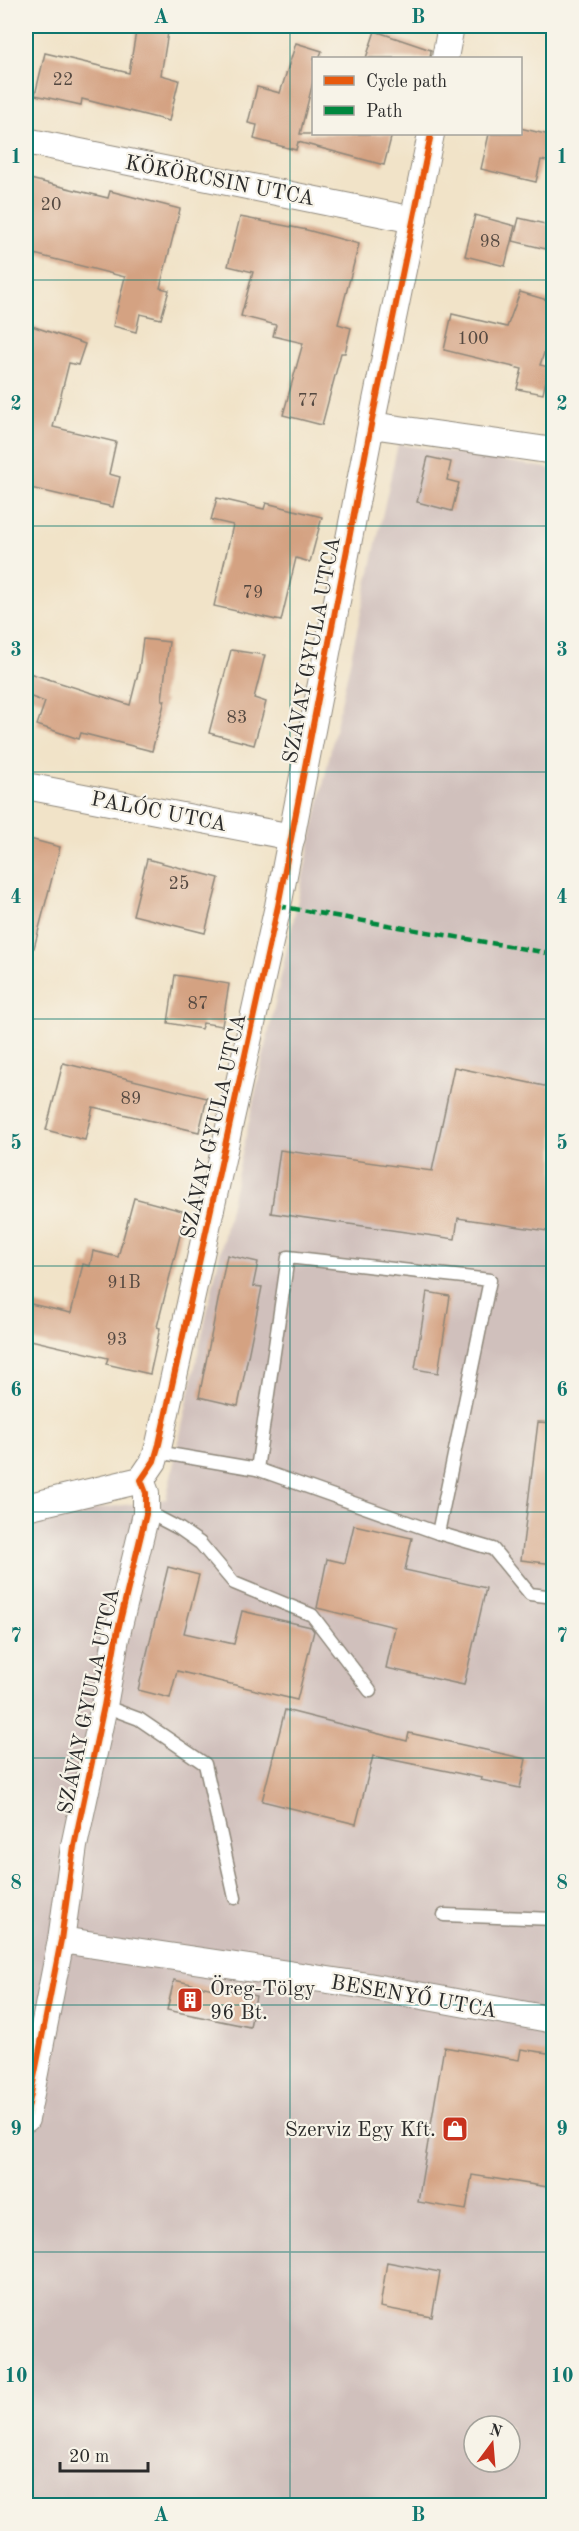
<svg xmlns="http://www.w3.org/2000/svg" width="579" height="2531" font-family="'Old Standard TT',serif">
<rect width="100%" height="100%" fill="#f7f3e8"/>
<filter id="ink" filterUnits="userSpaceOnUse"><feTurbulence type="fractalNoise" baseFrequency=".0167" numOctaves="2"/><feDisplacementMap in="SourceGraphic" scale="12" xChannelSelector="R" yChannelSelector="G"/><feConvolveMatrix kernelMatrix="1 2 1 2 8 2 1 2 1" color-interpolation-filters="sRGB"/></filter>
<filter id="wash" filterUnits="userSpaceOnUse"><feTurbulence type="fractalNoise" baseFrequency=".008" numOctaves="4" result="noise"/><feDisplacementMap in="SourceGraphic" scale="24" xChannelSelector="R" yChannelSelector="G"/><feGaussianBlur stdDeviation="1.35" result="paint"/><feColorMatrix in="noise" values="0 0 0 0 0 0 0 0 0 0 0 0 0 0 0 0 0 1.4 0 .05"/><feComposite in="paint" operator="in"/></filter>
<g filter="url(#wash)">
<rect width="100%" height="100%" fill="#f1e3c8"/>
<path fill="#d0c0bc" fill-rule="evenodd" d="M398,444L553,469V2505H26V1519L166,1499ZM474,2426H510V2462H474Z"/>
<g id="blocks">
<g fill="#d4a282">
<path d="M137,26H169L161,75L179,80L169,121L82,99L81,105L35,95L45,53L129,73Z"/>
<path d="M375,31L431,50L430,58H366Z"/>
<path d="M296,43L322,51L319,58H314V78L300,134H392L384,165L298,142L296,150L254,139L257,125L248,123L257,87L280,93Z"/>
<path d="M520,128L554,136V162L541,160L536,182L481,169L489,134H520Z"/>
<path d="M26,178L108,198L110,191L180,209L160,288L169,290L161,319L140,314L136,332L113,326L125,277L26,252Z"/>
<path d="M475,215L515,226L505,266L465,256Z"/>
<path d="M240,217L307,230L359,244L338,324L351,328L345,353H341L322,425L283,415L303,343L273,336L276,325L241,316L253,272L228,266Z"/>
<path d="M519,218L554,226V251L513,241Z"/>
<path d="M520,292L554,302V323L540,365L549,367L543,394L517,389L522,369L444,350L452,314L507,327Z"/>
<path d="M26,324L85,344L78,365L69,363L53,427L116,442L109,474L120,477L113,507L26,487Z"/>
<path d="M428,457L451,462L447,480L459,483L452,511L417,502Z"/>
<path d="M217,498L264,509L266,503L322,517L310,562L296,558L281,621L214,606L233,525L211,520Z"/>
<path d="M143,639L169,642L162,700H165L152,751L81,733L79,739L37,725L45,702L26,695V672L130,705L139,669Z"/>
<path d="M231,650L265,655L254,698L266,702L254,745L209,733Z"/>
<path d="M26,838L60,847L34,948L26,947Z"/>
<path d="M147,859L219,878L205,933L133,915Z"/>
<path d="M175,975L229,984L222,1026L203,1023L201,1029L168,1023Z"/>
<path d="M63,1063L207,1098L199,1132L93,1107L85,1140L46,1130Z"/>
<path d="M454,1067L554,1088V1232L458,1218L455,1239L271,1213L280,1150L432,1171Z"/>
<path d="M134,1198L186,1212L157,1327L160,1328L150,1374L106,1364L108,1358L26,1339V1303L71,1313L83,1264L90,1266L93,1251L118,1257Z"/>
<path d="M227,1255L258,1262L253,1286L262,1287L238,1406L199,1397Z"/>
<path d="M427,1292L450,1296L438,1373L415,1369Z"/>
<path d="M538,1422L554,1423V1564L521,1560Z"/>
<path d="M354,1525L412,1538L405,1570L486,1588L464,1685L386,1668L395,1627L317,1608L327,1559L345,1563Z"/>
<path d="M168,1567L199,1575L184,1633L234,1644L242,1611L311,1627L314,1631L297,1700L177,1671L170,1698L138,1690Z"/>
<path d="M285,1710L407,1741L409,1733L526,1759L520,1788L481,1780L482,1778L373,1756L356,1824L262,1801Z"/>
<path d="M174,1980L226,1992L227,1990L256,1996L250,2027L167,2010Z"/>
<path d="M444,2047L519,2060L521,2049L554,2054V2188L472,2175L466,2210L418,2202Z"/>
<path d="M387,2262L440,2272L432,2317L380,2307Z"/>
</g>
</g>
</g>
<g filter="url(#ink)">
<use href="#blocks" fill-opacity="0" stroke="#8e877a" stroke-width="1.5"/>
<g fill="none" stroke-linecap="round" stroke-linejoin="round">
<g stroke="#8e877a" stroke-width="15">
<g id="lane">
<path d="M157,1452L257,1469L438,1533L493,1549L530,1594L554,1597"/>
<path d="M257,1469L288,1257L490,1280L438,1533"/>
<path d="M146,1514L159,1518L180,1529L200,1543L234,1583L312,1615L370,1691"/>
<path d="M104,1706L139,1719L205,1764L235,1898"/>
<path d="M444,1915L554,1919"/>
</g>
</g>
<g stroke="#8e877a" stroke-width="28">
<g id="street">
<path d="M445,58L451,26"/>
<path d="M26,141L414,220"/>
<path d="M371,425L554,451"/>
<path d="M26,786L292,837"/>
<path d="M141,1480L154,1461L159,1444L278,906L371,425L431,134"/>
<path d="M26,1507L141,1480"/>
<path d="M61,1940L368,1986L554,2020"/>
<path d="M26,2119L61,1940L74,1846L104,1706L116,1638L146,1514V1493L141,1480"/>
</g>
</g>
<use href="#lane" stroke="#fff" stroke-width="12"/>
<use href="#street" stroke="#fff" stroke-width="26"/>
<path stroke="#00873e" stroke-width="4.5" stroke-dasharray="9 4.5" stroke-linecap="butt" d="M278,906L554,954"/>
<g stroke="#f7f3e8" stroke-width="10">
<path id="cycleway" d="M26,2119L61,1940L74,1846L104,1706L116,1638L146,1514V1493L141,1480L154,1461L159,1444L278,906L371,425L431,134"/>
</g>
<use href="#cycleway" stroke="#e8590c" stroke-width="6"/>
</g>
</g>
<path fill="none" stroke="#0f766e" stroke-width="1.5" stroke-opacity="0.55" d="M290,26V2506M26,280H554M26,526H554M26,772H554M26,1019H554M26,1266H554M26,1512H554M26,1758H554M26,2005H554M26,2252H554"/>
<defs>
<g id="building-square" transform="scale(1.35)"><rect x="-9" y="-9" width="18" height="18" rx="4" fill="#c8321e" stroke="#f7f3e8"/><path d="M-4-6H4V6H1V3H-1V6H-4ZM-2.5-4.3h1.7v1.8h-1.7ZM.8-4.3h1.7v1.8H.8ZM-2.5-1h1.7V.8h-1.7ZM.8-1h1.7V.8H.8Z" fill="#fff"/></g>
<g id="shop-square" transform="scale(1.35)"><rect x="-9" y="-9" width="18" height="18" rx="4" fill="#c8321e" stroke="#f7f3e8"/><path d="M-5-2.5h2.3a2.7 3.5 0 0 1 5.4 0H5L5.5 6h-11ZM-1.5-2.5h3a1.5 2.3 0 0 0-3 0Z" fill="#fff"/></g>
</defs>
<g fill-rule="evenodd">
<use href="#building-square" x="190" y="2000"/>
<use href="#shop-square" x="455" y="2129"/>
</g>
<g text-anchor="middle" stroke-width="4.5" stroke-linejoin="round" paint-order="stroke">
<g font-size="18" fill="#554941">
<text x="63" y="85">22</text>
<text x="51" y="210">20</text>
<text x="490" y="247">98</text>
<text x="473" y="344">100</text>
<text x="308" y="406">77</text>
<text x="253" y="598">79</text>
<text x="237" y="723">83</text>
<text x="179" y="889">25</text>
<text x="198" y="1009">87</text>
<text x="131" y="1104">89</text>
<text x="124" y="1288">91B</text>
<text x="117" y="1345">93</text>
</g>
<g font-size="21" fill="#2b2b2b" stroke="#f7f3e8">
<text transform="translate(220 180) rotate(11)" y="7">KÖKÖRCSIN UTCA</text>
<text transform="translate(311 650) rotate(-79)" y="7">SZÁVAY GYULA UTCA</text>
<text transform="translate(159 811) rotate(11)" y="7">PALÓC UTCA</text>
<text transform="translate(213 1126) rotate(-77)" y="7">SZÁVAY GYULA UTCA</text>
<text transform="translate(88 1701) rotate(-78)" y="7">SZÁVAY GYULA UTCA</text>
<text transform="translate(414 1996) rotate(10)" y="7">BESENYŐ UTCA</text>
</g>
<g font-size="21" fill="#2b2b2b" stroke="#f7f3e8" text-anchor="start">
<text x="210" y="1995">Öreg-Tölgy<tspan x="210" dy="24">96 Bt.</tspan></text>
<text x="436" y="2136" text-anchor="end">Szerviz Egy Kft.</text>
</g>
</g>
<rect width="579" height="2531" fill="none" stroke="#f7f3e8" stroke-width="66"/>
<rect x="312" y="57" width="210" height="78" fill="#f7f3e8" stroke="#a5a39c" stroke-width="1.5"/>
<rect x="324" y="76" width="30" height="9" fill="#e8590c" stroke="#a5a39c" stroke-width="1.5"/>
<text x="366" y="87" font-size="18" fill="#2b2b2b">Cycle path</text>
<rect x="324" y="106" width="30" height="9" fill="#00873e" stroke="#a5a39c" stroke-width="1.5"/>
<text x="366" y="117" font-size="18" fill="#2b2b2b">Path</text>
<g transform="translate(492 2444) rotate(16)"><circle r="28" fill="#f7f3e8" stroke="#a5a39c" stroke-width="1.5"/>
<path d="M0-4.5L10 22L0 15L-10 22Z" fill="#c8321e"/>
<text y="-9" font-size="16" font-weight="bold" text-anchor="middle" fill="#2b2b2b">N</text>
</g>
<path d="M60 2462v9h88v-9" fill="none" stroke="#2b2b2b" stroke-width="3"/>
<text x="69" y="2462" font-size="18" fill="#2b2b2b" stroke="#f7f3e8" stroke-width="4.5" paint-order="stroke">20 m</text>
<rect x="33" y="33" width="513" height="2465" fill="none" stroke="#0f766e" stroke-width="2"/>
<g font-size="20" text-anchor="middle" font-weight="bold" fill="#0f766e">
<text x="161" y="23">A</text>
<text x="418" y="23">B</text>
<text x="16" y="163">1</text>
<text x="562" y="163">1</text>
<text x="16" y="410">2</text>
<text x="562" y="410">2</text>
<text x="16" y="656">3</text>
<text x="562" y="656">3</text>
<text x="16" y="903">4</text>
<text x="562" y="903">4</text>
<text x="16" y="1149">5</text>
<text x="562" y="1149">5</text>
<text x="16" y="1396">6</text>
<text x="562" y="1396">6</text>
<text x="16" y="1642">7</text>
<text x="562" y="1642">7</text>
<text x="16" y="1889">8</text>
<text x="562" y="1889">8</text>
<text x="16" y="2135">9</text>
<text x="562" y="2135">9</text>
<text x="16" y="2382">10</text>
<text x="562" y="2382">10</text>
<text x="161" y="2521">A</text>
<text x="418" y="2521">B</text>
</g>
</svg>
